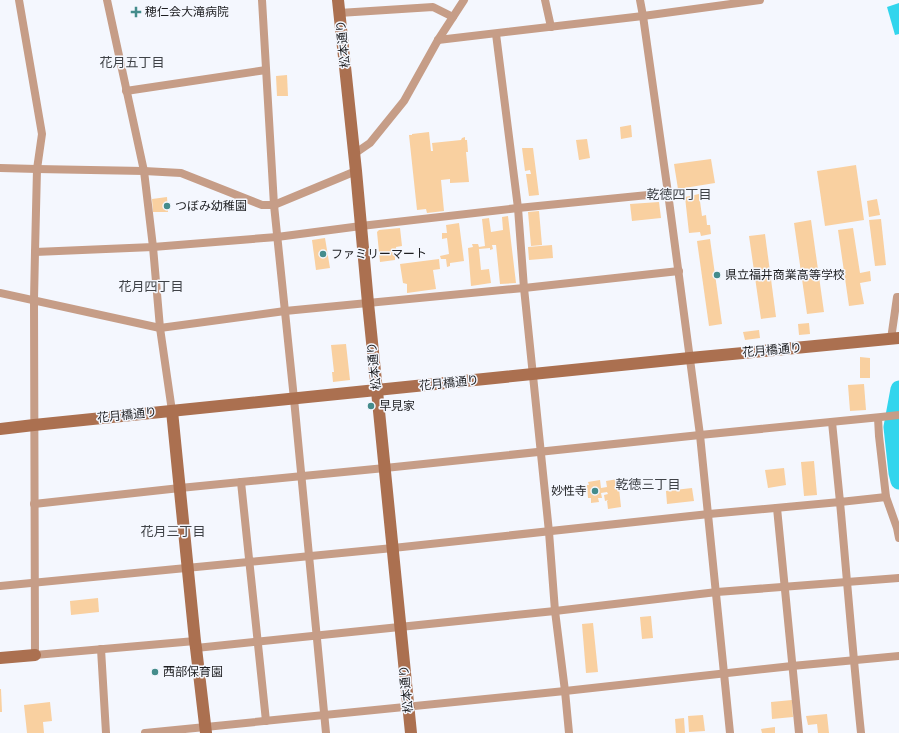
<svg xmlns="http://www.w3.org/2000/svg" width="899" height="733" font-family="'Noto Sans','Noto Sans JP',sans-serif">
<rect width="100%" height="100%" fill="#f4f7fe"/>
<path fill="#32d5ed" d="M899,3V34L895,35L887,7Z"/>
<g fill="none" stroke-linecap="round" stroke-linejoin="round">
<path stroke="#32d5ed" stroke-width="17" d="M899,389L892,427L897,473L899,481"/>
</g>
<g fill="#f9d0a0">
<path d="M287,75L288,96H277L276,76Z"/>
<path d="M631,125L632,137L621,139L620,127Z"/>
<path d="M429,132L431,151H433L432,143L461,140L462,138L465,137V140H467L468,152H466L469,182L450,183V179L441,180L444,211L427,213L426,209L417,210L409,135H412V134Z"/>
<path d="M587,139L590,158L579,160L576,140Z"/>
<path d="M522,148H533L539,195L529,196L526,174H531L530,170L525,171Z"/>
<path d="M711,159L715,183L678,189L674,164Z"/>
<path d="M856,165L864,220L825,226L817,171Z"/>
<path d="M699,194L702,216L706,215L707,225H710L711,234L701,236L700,232L689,233L685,197Z"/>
<path d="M167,197L168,212H153L152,199Z"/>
<path d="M877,199L880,215L869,217L867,201Z"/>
<path d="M659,202L661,218L632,221L630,204Z"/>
<path d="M539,211L542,245L531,246L528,212Z"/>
<path d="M508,216L516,283L500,284L496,245H492L493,249L490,250V248L479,249L481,270L489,269L491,283L471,286L468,248L473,247L472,244H478L479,247L485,246L482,219L489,218L491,232L503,230L502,217Z"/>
<path d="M881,219L886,265L875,266L869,220Z"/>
<path d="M811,220L824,312L807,314L794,223Z"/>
<path d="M459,223L464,261L450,263V266L447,267L446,259H441L440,256L449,254L447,238L442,239V233H447L446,225Z"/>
<path d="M400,228L402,246L396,247L397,256H395V260L380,262L377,232L379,230Z"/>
<path d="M853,228L860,273L870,271L871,281L860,283L864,304L849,306L838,230Z"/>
<path d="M765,234L776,317L761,319L749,236Z"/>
<path d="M325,238L330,268L316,270L312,240Z"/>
<path d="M710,239L722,324L709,326L697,241Z"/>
<path d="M552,245L553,258L529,260L528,247Z"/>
<path d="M439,259L440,269L433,270L436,289L407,293V284L403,283L400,264Z"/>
<path d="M809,323L810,334L799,335L798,324Z"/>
<path d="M759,330L760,338L745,340L743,332Z"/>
<path d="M346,344L350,380L333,382L332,372H334L331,345Z"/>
<path d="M860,357L870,358V378H860Z"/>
<path d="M864,384L866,410L850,411L848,385Z"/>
<path d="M814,461L817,495L804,496L801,462Z"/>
<path d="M784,468L786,485L768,488L765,470Z"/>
<path d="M618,479L621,507L608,509L607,501L608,500L605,501L604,495L608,494L607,492L601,493L602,498H598L599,502L591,503V498H588L587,485H589L588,482L600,480L601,488L607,487L606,481Z"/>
<path d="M692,488L694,501L667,504L666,491Z"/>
<path d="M98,598L99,612L71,615L70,601Z"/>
<path d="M651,616L653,638L642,639L640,617Z"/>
<path d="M593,623L598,672L586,673L582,624Z"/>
<path d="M0,689H1L2,712H0Z"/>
<path d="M792,700L793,717L772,719L771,702Z"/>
<path d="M50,702L52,721L43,722L44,733H27L24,705Z"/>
<path d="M827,714L829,733H818L817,724L808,725L806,716Z"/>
<path d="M703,715L705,731L689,732L688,716Z"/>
<path d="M684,718L685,733H676L675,719Z"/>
<path d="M775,727V733H762L761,729Z"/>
</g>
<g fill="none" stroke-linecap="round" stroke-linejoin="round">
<g stroke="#c69d87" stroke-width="8">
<path d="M19,0L42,134L37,169L35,252L34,300L35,655L195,641"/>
<path d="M107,0L144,171L153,247L160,328L172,411"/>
<path d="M262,0L274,205L294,399L326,733"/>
<path d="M545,0L551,27"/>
<path d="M640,0L643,16L668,193L700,435L730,733"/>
<path d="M339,13L433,7L453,17"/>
<path d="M496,34L518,208L524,288L549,532L555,611L565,691L569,733"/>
<path d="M438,40L643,16L760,0"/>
<path d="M126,91L266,70"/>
<path d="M354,154L370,143L404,101L438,40L464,0"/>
<path d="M0,168L37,169L144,171L181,173L262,205H274L356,171"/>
<path d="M35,252L153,247L277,237L361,226L518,208L668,193"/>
<path d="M0,293L160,328L285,311L524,288L679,271"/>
<path d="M891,339L897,297H899"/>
<path d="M878,418L879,436L886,497L897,528L899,538"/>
<path d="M832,422L840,502L886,497"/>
<path d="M241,482L266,721"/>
<path d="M34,504L180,488L385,468L700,435L881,417L899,415"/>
<path d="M777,508L799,733"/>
<path d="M0,586L393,548L709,514L840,502C847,579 853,656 861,733"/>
<path d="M196,648L555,611L717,592L899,578"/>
<path d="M101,649L106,733"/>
<path d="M145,733L565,691L792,666L899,656"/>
</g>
<g stroke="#ab7050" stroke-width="12">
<path d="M338,0L356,171L368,303L377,391L411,733"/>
<path d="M172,411L195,641L196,648L206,733"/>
<path d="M0,429L34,425L690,358L899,338"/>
<path d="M0,658L35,655"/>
</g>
</g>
<g fill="#448c8c" stroke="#f4f7fe" stroke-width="1.5">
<path d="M134 6h4v4h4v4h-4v4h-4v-4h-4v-4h4z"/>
<circle cx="167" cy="206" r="4"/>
<circle cx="323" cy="254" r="4"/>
<circle cx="717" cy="275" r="4"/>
<circle cx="371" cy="406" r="4"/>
<circle cx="595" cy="491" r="4"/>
<circle cx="155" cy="672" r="4"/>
</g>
<g text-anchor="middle" stroke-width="3" stroke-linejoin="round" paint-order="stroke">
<g font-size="12" fill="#1e1f22" stroke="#f4f7fe" text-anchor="start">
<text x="145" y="16">穂仁会大滝病院</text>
<text x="175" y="210">つぼみ幼稚園</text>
<text x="331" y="258">ファミリーマート</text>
<text x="725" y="279">県立福井商業高等学校</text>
<text x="379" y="410">早見家</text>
<text x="587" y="495" text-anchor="end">妙性寺</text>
<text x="163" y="676">西部保育園</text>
</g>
<g font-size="12" fill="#1e1f22" stroke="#f4f7fe">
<text transform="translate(343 44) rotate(-96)" y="4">松本通り</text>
<text transform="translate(772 350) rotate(-5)" y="4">花月橋通り</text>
<text transform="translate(374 366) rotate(-96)" y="4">松本通り</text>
<text transform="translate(449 383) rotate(-6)" y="4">花月橋通り</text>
<text transform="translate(127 415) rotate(-6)" y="4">花月橋通り</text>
<text transform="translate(406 689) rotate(-96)" y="4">松本通り</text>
</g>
<g font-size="13" fill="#3f4247" stroke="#f4f7fe">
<text x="132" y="67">花月五丁目</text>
<text x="679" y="199">乾徳四丁目</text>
<text x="151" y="291">花月四丁目</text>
<text x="648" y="489">乾徳三丁目</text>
<text x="173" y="536">花月三丁目</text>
</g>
</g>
</svg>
